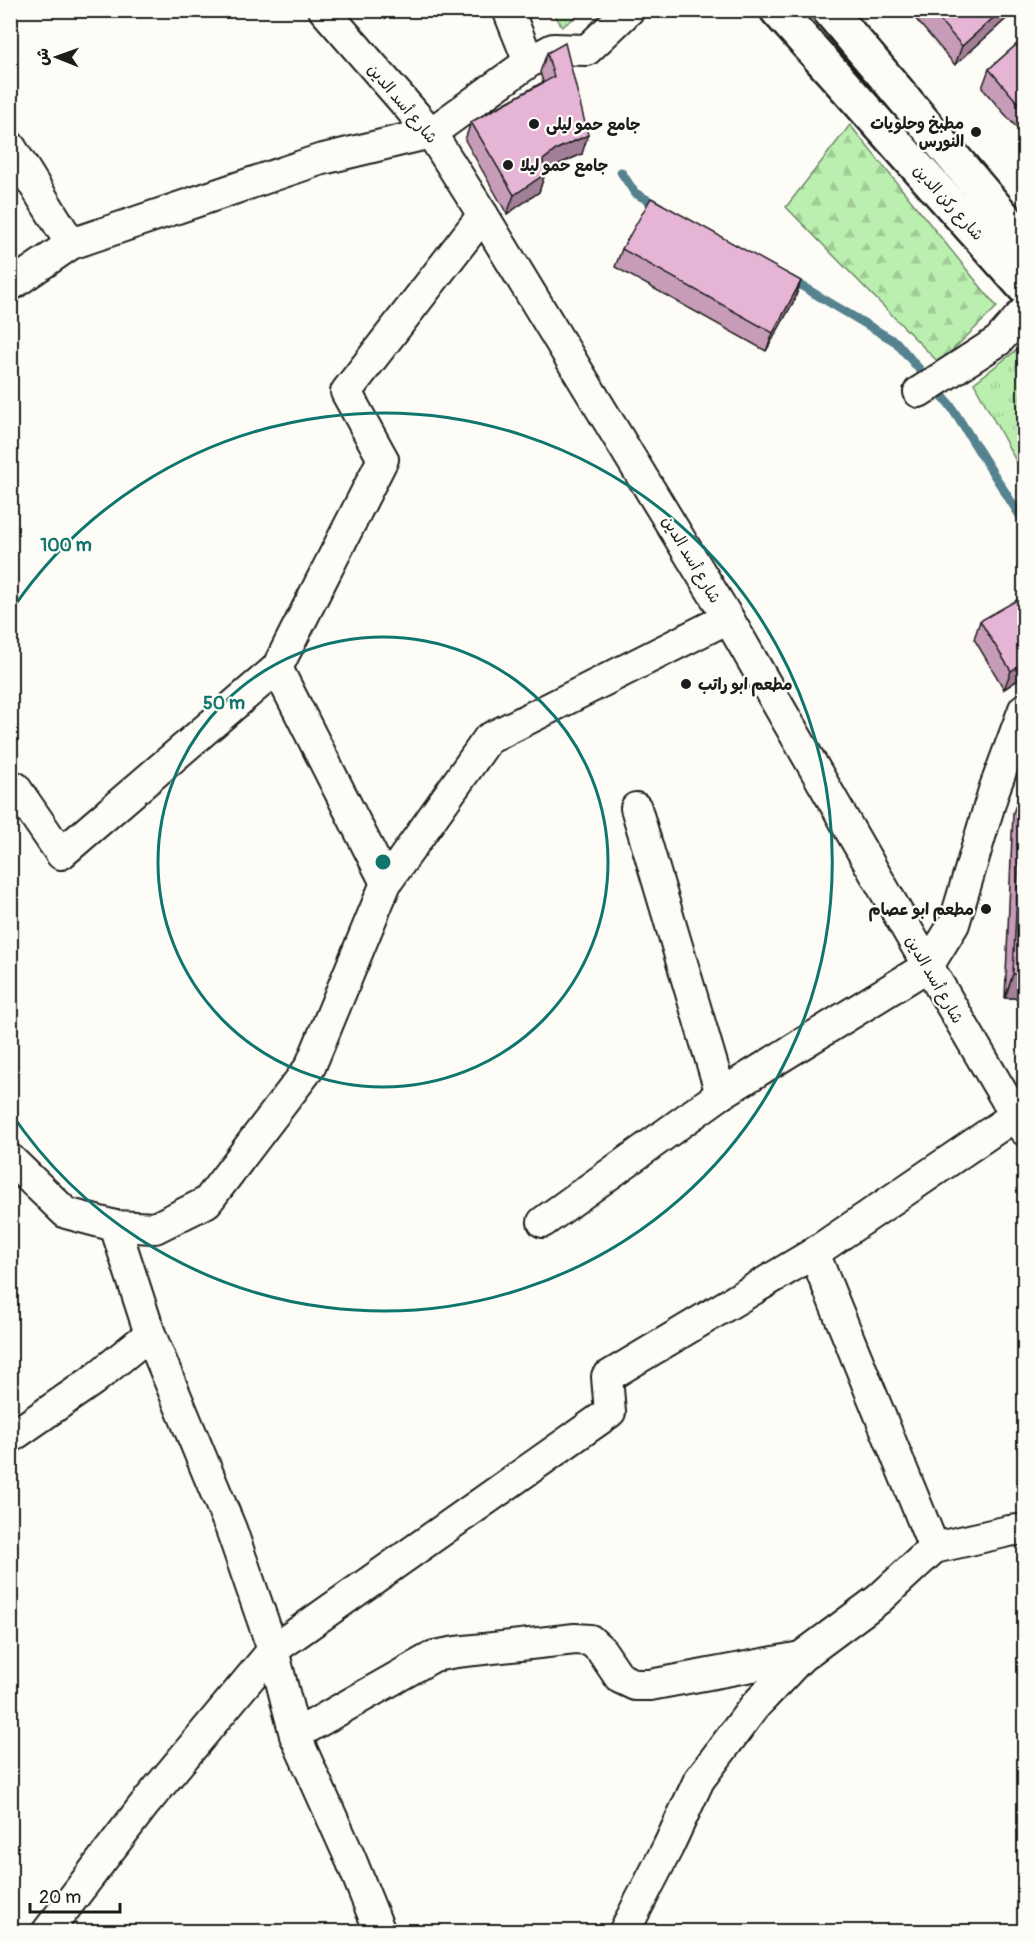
<svg xmlns="http://www.w3.org/2000/svg" width="1035" height="1942" font-family="Pangolin,'Playpen Sans Arabic',sans-serif">
<defs>
<pattern id="forest-firs" width="22" height="20" patternUnits="userSpaceOnUse" patternTransform="scale(1.5)"><rect width="22" height="20" fill="#bbefaf"/><path d="M5 1l3.5 6h-7zM16 11l3.5 6h-7z" fill="#a0cc96"/></pattern>
<pattern id="park-tufts" width="24" height="20" patternUnits="userSpaceOnUse" patternTransform="scale(1.5)"><rect width="24" height="20" fill="#bbefaf"/><path d="M3 7l-1-3M5 7V3M7 7l1-3M15 17l-1-3M17 17v-4M19 17l1-3" fill="none" stroke="#a0cc96"/></pattern>
</defs>
<rect width="100%" height="100%" fill="#fdfcf7"/>
<filter id="ink" filterUnits="userSpaceOnUse"><feTurbulence type="fractalNoise" baseFrequency=".0167" numOctaves="2"/><feDisplacementMap in="SourceGraphic" scale="12" xChannelSelector="R" yChannelSelector="G"/><feConvolveMatrix kernelMatrix="1 2 1 2 8 2 1 2 1" color-interpolation-filters="sRGB"/></filter>
<g filter="url(#ink)">
<path fill="url(#forest-firs)" stroke="#6c8666" stroke-width="1.5" d="M850,125L997,307L939,363L786,207Z"/>
<g fill="url(#park-tufts)" stroke="#6c8666" stroke-width="1.5">
<path d="M553,11H584L562,27Z"/>
<path d="M1018,349L1024,362V476L974,383Z"/>
</g>
<g fill="none" stroke-linecap="round" stroke-linejoin="round">
<g stroke="#55828f" stroke-width="9">
<path d="M621,172L635,193L660,207"/>
<path d="M790,279L896,342L950,405L1024,522"/>
</g>
<g stroke="#1c1c1c" stroke-width="34">
<g id="minor">
<path d="M324,10L431,133L483,215L728,618L928,966L1024,1130"/>
<path d="M508,10L529,62"/>
<path d="M10,146L71,244"/>
<path d="M10,286L71,244L319,160L431,133L529,62L553,49L587,50L629,10"/>
<path d="M919,392L998,341L1024,312"/>
<path d="M10,789L15,787L61,854L277,668"/>
<path d="M636,808L721,1094"/>
<path d="M386,883L277,668L383,459L346,392L483,215"/>
<path d="M1016,1115L814,1253L934,1548L1009,1531L1024,1529"/>
<path d="M10,1159L66,1213L115,1226L155,1228L207,1202L310,1067L386,883L488,739L728,618"/>
<path d="M543,1222L721,1094L928,966L954,924L994,790L1024,709"/>
<path d="M115,1226L150,1334L231,1529L273,1650L295,1735L351,1860L380,1932"/>
<path d="M10,1438L92,1381L150,1334"/>
<path d="M295,1735L434,1656L456,1652L575,1639L590,1640L601,1650L620,1678L635,1685H650L801,1657"/>
<path d="M47,1932L144,1805L273,1650L610,1412L607,1377L814,1253"/>
<path d="M624,1932L668,1847L699,1780L754,1707L801,1657L879,1599L934,1548"/>
</g>
</g>
<g stroke="#1c1c1c" stroke-width="38">
<g id="secondary">
<path d="M777,10L1024,287"/>
<path d="M829,10L1024,241"/>
</g>
</g>
<use href="#minor" stroke="#fdfcf7" stroke-width="30"/>
<use href="#secondary" stroke="#fdfcf7" stroke-width="33"/>
</g>
<g fill="#c69cb8" stroke="#1c1c1c" stroke-width="1.5">
<path d="M908,10H1016L955,65Z"/>
<path d="M1024,38V136L982,88L989,69Z"/>
<path d="M547,53L582,154L550,168L545,172L539,192L507,214L465,140L471,122L543,82L540,72Z"/>
<path d="M622,249L795,299L766,351L615,267Z"/>
<path d="M980,621L1024,676L1004,689L974,639Z"/>
<path d="M1022,789L1024,998H1005L1013,813Z"/>
</g>
<g fill="#a17f96" stroke="#1c1c1c" stroke-width="1.5">
<path d="M1002,10H1016L955,65L962,46Z"/>
<path d="M588,135L582,154L550,168L536,179L543,160L557,149Z"/>
<path d="M545,174L539,192L507,214L514,195Z"/>
<path d="M801,281L795,299L766,351L773,333Z"/>
<path d="M1024,661V676L1004,689L1011,671Z"/>
<path d="M1013,974H1024V998H1005Z"/>
</g>
<g fill="#e6b5d6" stroke="#1c1c1c" stroke-width="1.5">
<path d="M931,10H1002L962,46Z"/>
<path d="M1024,38V110L989,69Z"/>
<path d="M565,43L588,135L557,149L543,160L545,174L514,195L471,122L554,77L547,53Z"/>
<path d="M651,198L801,281L773,333L622,249Z"/>
<path d="M1024,596V662L1011,671L980,621Z"/>
<path d="M1022,789H1024V974H1013Z"/>
</g>
</g>
<g fill="none" stroke="#0f766e" stroke-width="3">
<circle cx="383" cy="862" r="225"/>
<path d="M11 611A449 449 0 1 1 11 1113"/>
</g>
<g fill="#1c1c1c" stroke="#fdfcf7" stroke-width="2">
<circle cx="534" cy="124" r="6"/>
<circle cx="976" cy="132" r="6"/>
<circle cx="508" cy="165" r="6"/>
<circle cx="686" cy="684" r="6"/>
<circle cx="986" cy="909" r="6"/>
</g>
<g text-anchor="middle" stroke-width="4.5" stroke-linejoin="round" paint-order="stroke">
<g font-size="16" fill="#1c1c1c" stroke="#fdfcf7">
<text transform="translate(403 103) rotate(50)" y="6">شارع أسد الدين</text>
<text transform="translate(949 202) rotate(48)" y="6">شارع ركن الدين</text>
<text transform="translate(692 559) rotate(59)" y="6">شارع أسد الدين</text>
<text transform="translate(935 979) rotate(60)" y="6">شارع أسد الدين</text>
</g>
<g font-size="16" font-weight="bold" fill="#1c1c1c" stroke="#fdfcf7" text-anchor="start">
<text x="964" y="129" text-anchor="end">مطبخ وحلويات<tspan x="964" dy="18">النورس</tspan></text>
<text x="546" y="130">جامع حمو ليلى</text>
<text x="520" y="171">جامع حمو ليلا</text>
<text x="698" y="690">مطعم ابو راتب</text>
<text x="974" y="915" text-anchor="end">مطعم ابو عصام</text>
</g>
</g>
<circle cx="383" cy="862" r="9" fill="#0f766e" stroke="#fdfcf7" stroke-width="3"/>
<g font-size="18" text-anchor="middle" font-weight="bold" fill="#0f766e" stroke="#fdfcf7" stroke-width="4.5" stroke-linejoin="round" paint-order="stroke">
<text x="66" y="551">100 m</text>
<text x="224" y="709">50 m</text>
</g>
<rect width="1035" height="1942" fill="none" stroke="#fdfcf7" stroke-width="36"/>
<rect x="18" y="18" width="999" height="1906" fill="none" stroke="#1c1c1c" stroke-width="2" filter="url(#ink)"/>
<g transform="translate(57 57) rotate(271)" stroke="#fdfcf7" stroke-width="4.5" paint-order="stroke">
<path d="M0-4.5L10 22L0 15L-10 22Z" fill="#1c1c1c"/>
<text y="-9" font-size="16" font-weight="bold" text-anchor="middle" fill="#1c1c1c">ش</text>
</g>
<path d="M30 1903v9h90v-9" fill="none" stroke="#1c1c1c" stroke-width="3"/>
<text x="39" y="1903" font-size="18" fill="#1c1c1c" stroke="#fdfcf7" stroke-width="4.5" paint-order="stroke">20 m</text>
</svg>
